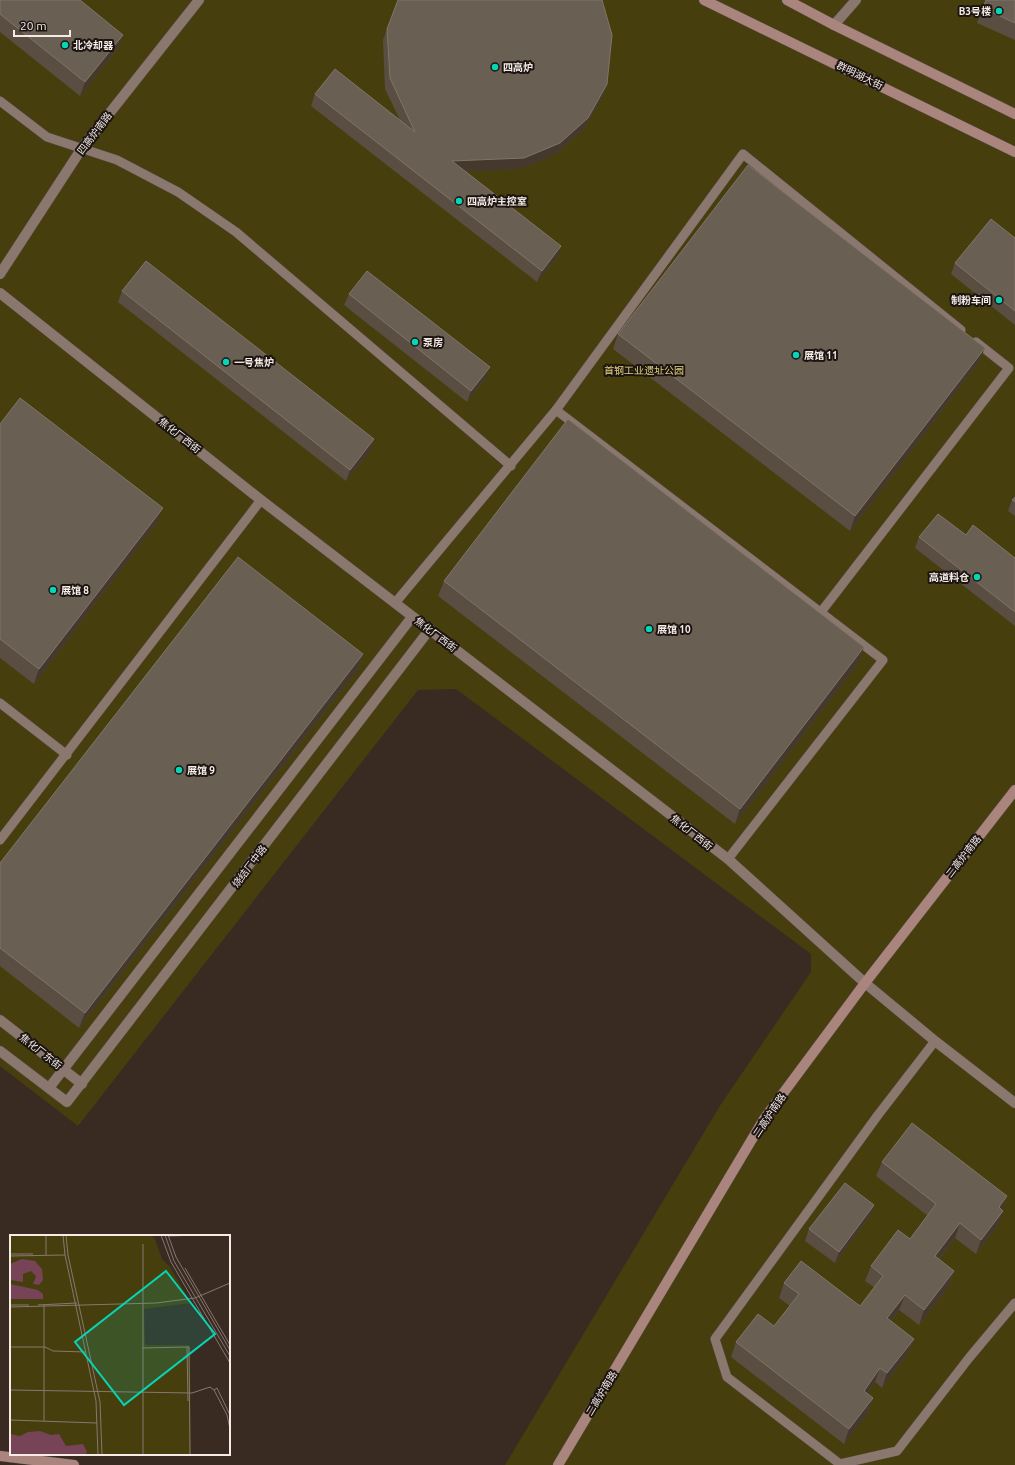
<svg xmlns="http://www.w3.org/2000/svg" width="1015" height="1465" font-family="Ubuntu,'Noto Sans SC',sans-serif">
<rect width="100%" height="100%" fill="#392a22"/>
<path fill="#473e0e" d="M0,0H1015V1465H505L721,1104L811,972V954L456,689L418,690L78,1126L0,1066Z"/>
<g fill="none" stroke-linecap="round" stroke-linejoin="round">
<g stroke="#534640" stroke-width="10">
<g id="lane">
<path d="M0,101L47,137L117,160L178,192L236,232L511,466"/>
<path d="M556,410L743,154L961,330"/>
<path d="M395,603L556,410L883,660L728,859"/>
<path d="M821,612L1009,368L976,342"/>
<path d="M0,703L67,755"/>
<path d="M0,840L261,500"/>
<path d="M935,1041L878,1115L715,1339L727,1377L840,1464L897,1451L969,1358L1015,1303"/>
</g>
</g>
<g stroke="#534640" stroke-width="11">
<g id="street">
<path d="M834,25L856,0"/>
<path d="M0,274L82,148L199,0"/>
<path d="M0,293L261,500L728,859L865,983L935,1041L1015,1103"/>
<path d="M0,1020L82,1084"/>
<path d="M0,1051L67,1102L430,629"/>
<path d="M49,1088L412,617"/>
</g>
</g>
<g stroke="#534640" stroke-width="11">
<g id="secondary">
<path d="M704,0L1015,152"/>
<path d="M787,0L834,25L1015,114"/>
<path d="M0,1456L74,1465"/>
<path d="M558,1465L764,1119L865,983L1015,790"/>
</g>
</g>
<use href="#lane" stroke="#8a786f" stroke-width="9"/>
<use href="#street" stroke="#8a786f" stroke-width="10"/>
<use href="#secondary" stroke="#a9857e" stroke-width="10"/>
</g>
<g fill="#594e41">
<path d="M0,0L123,35L118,48L80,96L0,32Z"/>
<path d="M398,0L607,84L603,95L584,129L556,154L520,169L466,171L557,257L537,282L311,106L315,94L400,120L385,89L383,40Z"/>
<path d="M1015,0V40L977,23L983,8Z"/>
<path d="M1015,238V325L951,274L955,263Z"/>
<path d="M122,291L374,439L370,451L346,481L118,302Z"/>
<path d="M349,294L486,378L467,402L344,305Z"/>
<path d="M618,334L979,362L850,531L613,349Z"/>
<path d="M0,424L157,522L34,684L0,658Z"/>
<path d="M1015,497V516L1008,511L1012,500Z"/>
<path d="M966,535L1015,558V626L915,548L919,537Z"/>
<path d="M444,581L859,662L735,824L438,596Z"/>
<path d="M363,654L358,669L79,1028L0,966V863Z"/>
<path d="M882,1162L1002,1210L998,1225L976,1254L955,1238L939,1259L954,1271L949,1286L919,1325L899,1310L891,1321L914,1339L908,1353L882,1388L875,1382L867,1393L873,1398L868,1413L844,1444L731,1357L736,1342L774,1326L790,1306L779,1298L784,1283L860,1306L874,1287L865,1281L871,1266L910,1239L928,1216L876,1176Z"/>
<path d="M874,1205L870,1216L835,1263L805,1241L809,1229Z"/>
</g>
<g fill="#45382d">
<path d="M123,35L118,48L80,96L85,82Z"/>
<path d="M607,84L603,95L584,129L556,154L520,169L448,172L452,161Z"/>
<path d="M561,246L557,257L537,282L542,271Z"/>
<path d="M985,348L979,362L850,531L855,516Z"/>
<path d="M490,367L486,378L467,402L471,391Z"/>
<path d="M374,439L370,451L346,481L350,470Z"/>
<path d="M163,508L157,522L34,684L39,669Z"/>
<path d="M864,647L859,662L735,824L740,809Z"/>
<path d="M363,654L358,669L79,1028L85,1013Z"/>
<path d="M1007,1196L1002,1211L999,1207Z"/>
<path d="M874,1205L870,1216L835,1263L839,1252Z"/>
<path d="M1003,1211L998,1225L976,1254L981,1240Z"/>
<path d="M960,1223L955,1238L929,1271L935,1256Z"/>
<path d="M954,1271L949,1286L919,1325L924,1310Z"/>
<path d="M905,1295L899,1310L882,1333L887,1318Z"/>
<path d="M914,1339L908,1353L882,1388L887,1373Z"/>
<path d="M880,1368L875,1382L858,1405L864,1391Z"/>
<path d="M873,1398L868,1413L844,1444L849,1429Z"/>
</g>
<g fill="#6a5f53" stroke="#80756a">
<path d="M0,0H80L123,35L85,82L0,14Z"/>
<path d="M398,0H602L612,35L607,84L588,118L560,143L524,158L452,161L561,246L542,271L315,94L335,69L415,132L390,78L387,29Z"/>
<path d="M986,0H1015V23L983,8Z"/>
<path d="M748,165L985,348L855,516L618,334Z"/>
<path d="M991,219L1015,238V311L955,263Z"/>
<path d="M146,261L374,439L350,470L122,291Z"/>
<path d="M367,271L490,367L471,391L349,294Z"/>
<path d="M20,398L163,508L39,669L0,639V424Z"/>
<path d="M568,419L864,647L740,809L444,581Z"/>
<path d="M1015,497V502L1012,500Z"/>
<path d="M938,514L966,535L973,525L1015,558V612L919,537Z"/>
<path d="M238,557L363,654L85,1013L0,948V863Z"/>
<path d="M912,1123L1007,1196L999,1207L1003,1211L981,1240L960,1223L935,1256L954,1271L924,1310L905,1295L887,1318L914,1339L887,1373L880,1368L864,1391L873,1398L849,1429L736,1342L758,1314L774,1326L799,1294L784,1283L801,1261L860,1306L883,1276L871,1266L898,1230L910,1239L936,1204L882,1162Z"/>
<path d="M845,1183L874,1205L839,1252L809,1229Z"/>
</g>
<g fill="#06d5b6" stroke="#1b1411" stroke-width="1.5">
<circle cx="999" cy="11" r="4"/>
<circle cx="65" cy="45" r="4"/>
<circle cx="495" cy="67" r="4"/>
<circle cx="459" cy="201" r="4"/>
<circle cx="999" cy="300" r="4"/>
<circle cx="415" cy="342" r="4"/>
<circle cx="796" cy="355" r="4"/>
<circle cx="226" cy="362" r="4"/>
<circle cx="977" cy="577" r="4"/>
<circle cx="53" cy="590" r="4"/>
<circle cx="649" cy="629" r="4"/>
<circle cx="179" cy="770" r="4"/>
</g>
<g text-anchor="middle" stroke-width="4" stroke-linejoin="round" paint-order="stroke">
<g font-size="10" font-weight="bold" fill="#f6ece7" stroke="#1b1411" text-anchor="start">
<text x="991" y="15" text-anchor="end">B3号楼</text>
<text x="73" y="49">北冷却器</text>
<text x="503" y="71">四高炉</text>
<text x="467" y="205">四高炉主控室</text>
<text x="991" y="304" text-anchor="end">制粉车间</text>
<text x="423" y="346">泵房</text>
<text x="804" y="359">展馆 11</text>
<text x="234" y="366">一号焦炉</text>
<text x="969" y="581" text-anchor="end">高道料仓</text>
<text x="61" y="594">展馆 8</text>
<text x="657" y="633">展馆 10</text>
<text x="187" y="774">展馆 9</text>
</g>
<g font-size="10" fill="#f6ece7" stroke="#1b1411">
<text transform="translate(860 75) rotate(26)" y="4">群明湖大街</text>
<text transform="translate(94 133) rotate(-53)" y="4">四高炉南路</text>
<text transform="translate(180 435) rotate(38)" y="4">焦化厂西街</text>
<text transform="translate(436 634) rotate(37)" y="4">焦化厂西街</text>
<text transform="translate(692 832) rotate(38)" y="4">焦化厂西街</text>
<text transform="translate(963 856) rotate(-52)" y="4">二高炉南路</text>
<text transform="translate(249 866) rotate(-53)" y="4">烧结厂中路</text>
<text transform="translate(41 1051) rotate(38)" y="4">焦化厂东街</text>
<text transform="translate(769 1115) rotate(-56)" y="4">二高炉南路</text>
<text transform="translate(601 1393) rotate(-59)" y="4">二高炉南路</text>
</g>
<g font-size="10" fill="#e1d27e" stroke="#1b1411">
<text x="644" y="374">首钢工业遗址公园</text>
</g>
</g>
<g transform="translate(10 1235)">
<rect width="220" height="220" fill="#392a22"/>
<path d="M0,0H142L145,4L152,24L160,32L181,68L134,74L135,108L137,110H180L181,220H0Z" fill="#473e0e"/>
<path d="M12,24L25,26L32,34L33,45L29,50L23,49L26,41L21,36L13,39V47L0,45V29ZM0,49L28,55L33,59V64H0ZM30,196L41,200L49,199L56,211L73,209L77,217L75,220H2L0,217V199L10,201L18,197Z" fill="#764357"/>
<path fill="none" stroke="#857871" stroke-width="1" d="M53,0L55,20L86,166L88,220M56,0L58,20L90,167L92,220M151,0L161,27L220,128M155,0L164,26L220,121M158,0L166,22L220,115M159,1L188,0M0,19H23M36,20V0M0,21L55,20M175,33L220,110M34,69V186M0,70H19M28,70L67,68M0,72L146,68L185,63L220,48M0,112H35L43,116L76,117M177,112L178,166M132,113L179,112L180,220M0,155L182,158L200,152L204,155M204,155L217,180L220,194M204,155L207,153L220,180M0,185L87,188M133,220V9"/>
<path fill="#06d5b6" fill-opacity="0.15" stroke="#06d5b6" stroke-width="2" d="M156,36L205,99L114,170L65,107Z"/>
<rect width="220" height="220" fill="none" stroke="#f6ece7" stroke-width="2"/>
</g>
<path d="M14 30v6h56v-6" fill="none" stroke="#f6ece7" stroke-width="2"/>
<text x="20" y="30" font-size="12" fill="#f6ece7" stroke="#1b1411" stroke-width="3" paint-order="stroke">20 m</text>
</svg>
